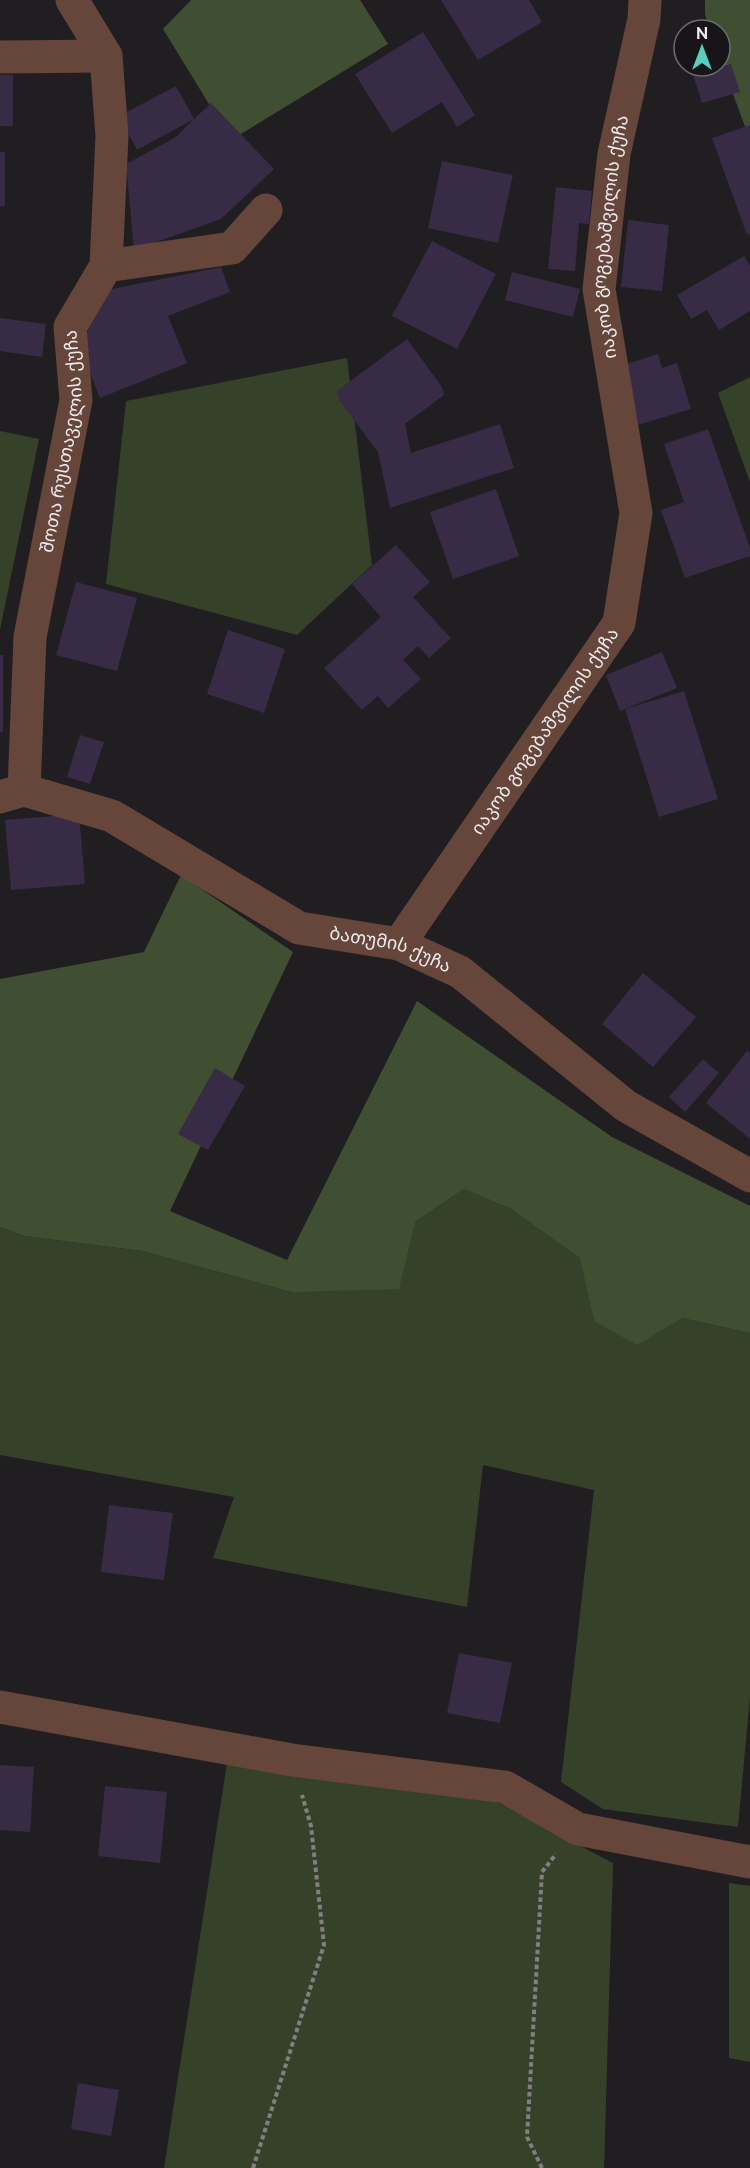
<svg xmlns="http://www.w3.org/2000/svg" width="750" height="2168" font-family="Raleway,'Noto Sans Georgian',sans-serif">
<rect width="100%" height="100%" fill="#211e21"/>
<g fill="#354229">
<path d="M347,358L372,565L297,635L106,584L126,401Z"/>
<path d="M750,377V482L718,393Z"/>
<path d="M0,431L39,439L0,630Z"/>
<path d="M464,1189L511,1209L581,1258L594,1321L682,1318L750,1333V1697L738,1827L603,1809L561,1782L594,1490L483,1465L467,1607L213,1558L234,1497L0,1455V1227L24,1236L142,1251L291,1292L415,1222Z"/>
<path d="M227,1763L493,1800L613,1863L604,2168H164Z"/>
<path d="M729,1883L750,1886V2062L729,2058Z"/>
</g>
<g fill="#404e32">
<path d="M191,0H360L388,44L231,140L163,29Z"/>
<path d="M705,0H750V140L720,59V30H710L705,14Z"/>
<path d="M181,875L293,952L170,1211L287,1260L417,1001L612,1137L750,1206V1333L682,1318L637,1345L594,1321L580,1258L511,1209L464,1189L415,1222L399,1289L291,1292L142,1251L24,1236L0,1227V979L144,952Z"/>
</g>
<g fill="#372b46">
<path d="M441,0H529L542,22L478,60Z"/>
<path d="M423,32L475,115L457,127L442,102L392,133L355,74Z"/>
<path d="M731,64L740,92L702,103L693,75Z"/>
<rect x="0" y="75" width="13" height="51"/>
<path d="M176,86L194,119L211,103L274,169L221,219L134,250L126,164L176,137L194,119L137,150L119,116Z"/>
<path d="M750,125V234L747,235L712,138Z"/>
<rect x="0" y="152" width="5" height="54"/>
<path d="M442,161L513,175L498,243L428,228Z"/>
<path d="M556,187L592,191L589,224L579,223L575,271L548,269Z"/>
<path d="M628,220L669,225L662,291L621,287Z"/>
<path d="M432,241L496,274L457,349L392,316Z"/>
<path d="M744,256L750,266V311L719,330L707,310L691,319L677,295Z"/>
<path d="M221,267L230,292L168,316L187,363L100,398L81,350L102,291Z"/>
<path d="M512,272L580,289L573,317L505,300Z"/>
<path d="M0,318L46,324L42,357L0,351Z"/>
<path d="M407,339L442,387L444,395L405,424L411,453L500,424L514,468L390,508L378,452L339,400L337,391Z"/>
<path d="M658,354L662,368L677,363L691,409L638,425L620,366Z"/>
<path d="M708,429L750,548V556L685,578L661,510L684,502L664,444Z"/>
<path d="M496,489L519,556L453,579L430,512Z"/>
<path d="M396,545L430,582L413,597L451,638L429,658L418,646L403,660L421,679L388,708L378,696L362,710L324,668L381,617L352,584Z"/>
<path d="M76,582L137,598L117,671L56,655Z"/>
<path d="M228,630L285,649L264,713L207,694Z"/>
<path d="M662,652L677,688L620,711L606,675Z"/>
<rect x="0" y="655" width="3" height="77"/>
<path d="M684,691L718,799L659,817L625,709Z"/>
<path d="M80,735L104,742L90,784L67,777Z"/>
<path d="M79,814L85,884L11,890L5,820Z"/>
<path d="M643,973L696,1017L653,1067L602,1024Z"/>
<path d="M747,1051L750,1053V1139L706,1103Z"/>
<path d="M703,1059L719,1073L685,1112L669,1097Z"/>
<path d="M215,1068L245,1086L208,1150L178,1134Z"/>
<path d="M109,1505L173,1513L164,1580L101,1572Z"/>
<path d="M459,1653L512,1663L500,1723L447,1713Z"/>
<path d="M0,1765L34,1767L30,1832L0,1830Z"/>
<path d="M105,1786L167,1792L160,1863L98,1856Z"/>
<path d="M78,2083L119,2090L111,2136L71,2129Z"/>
</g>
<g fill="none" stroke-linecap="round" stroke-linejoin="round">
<g stroke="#827f82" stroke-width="4" stroke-dasharray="4.5 3" stroke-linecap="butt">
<path d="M253,2168L324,1945L311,1826L302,1795"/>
<path d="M542,2168L527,2137L542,1872L556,1854"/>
</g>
<g stroke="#66453a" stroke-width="33">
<path d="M0,57L106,56"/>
<path d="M106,266L232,248L266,210"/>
<path id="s1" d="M24,790L30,637L76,400L70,327L106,266L112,136L106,56L72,0"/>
<path id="s2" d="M0,797L24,790L112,816L299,928L399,944L460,972L626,1106L750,1176"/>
<path id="s3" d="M399,944L619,623L636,513L599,289L614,154L644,19L645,0"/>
<path d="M0,1707L292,1760L505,1787L578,1829L750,1862"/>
</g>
</g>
<g text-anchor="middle" stroke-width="4.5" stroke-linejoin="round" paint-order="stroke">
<g font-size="18" fill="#edebee" stroke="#181518">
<text dy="6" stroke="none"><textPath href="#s3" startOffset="780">იაკობ გოგებაშვილის ქუჩა</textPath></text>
<text dy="6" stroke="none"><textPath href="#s1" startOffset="352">შოთა რუსთაველის ქუჩა</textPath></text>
<text dy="6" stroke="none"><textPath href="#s3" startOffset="258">იაკობ გოგებაშვილის ქუჩა</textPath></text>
<text dy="6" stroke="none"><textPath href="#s2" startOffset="429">ბათუმის ქუჩა</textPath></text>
</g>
</g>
<g transform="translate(702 48)"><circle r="28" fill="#181518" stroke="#6d6b6e" stroke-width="1.5"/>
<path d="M0-4.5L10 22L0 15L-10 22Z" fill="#5bcebb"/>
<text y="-9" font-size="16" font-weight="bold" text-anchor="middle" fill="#edebee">N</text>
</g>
</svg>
